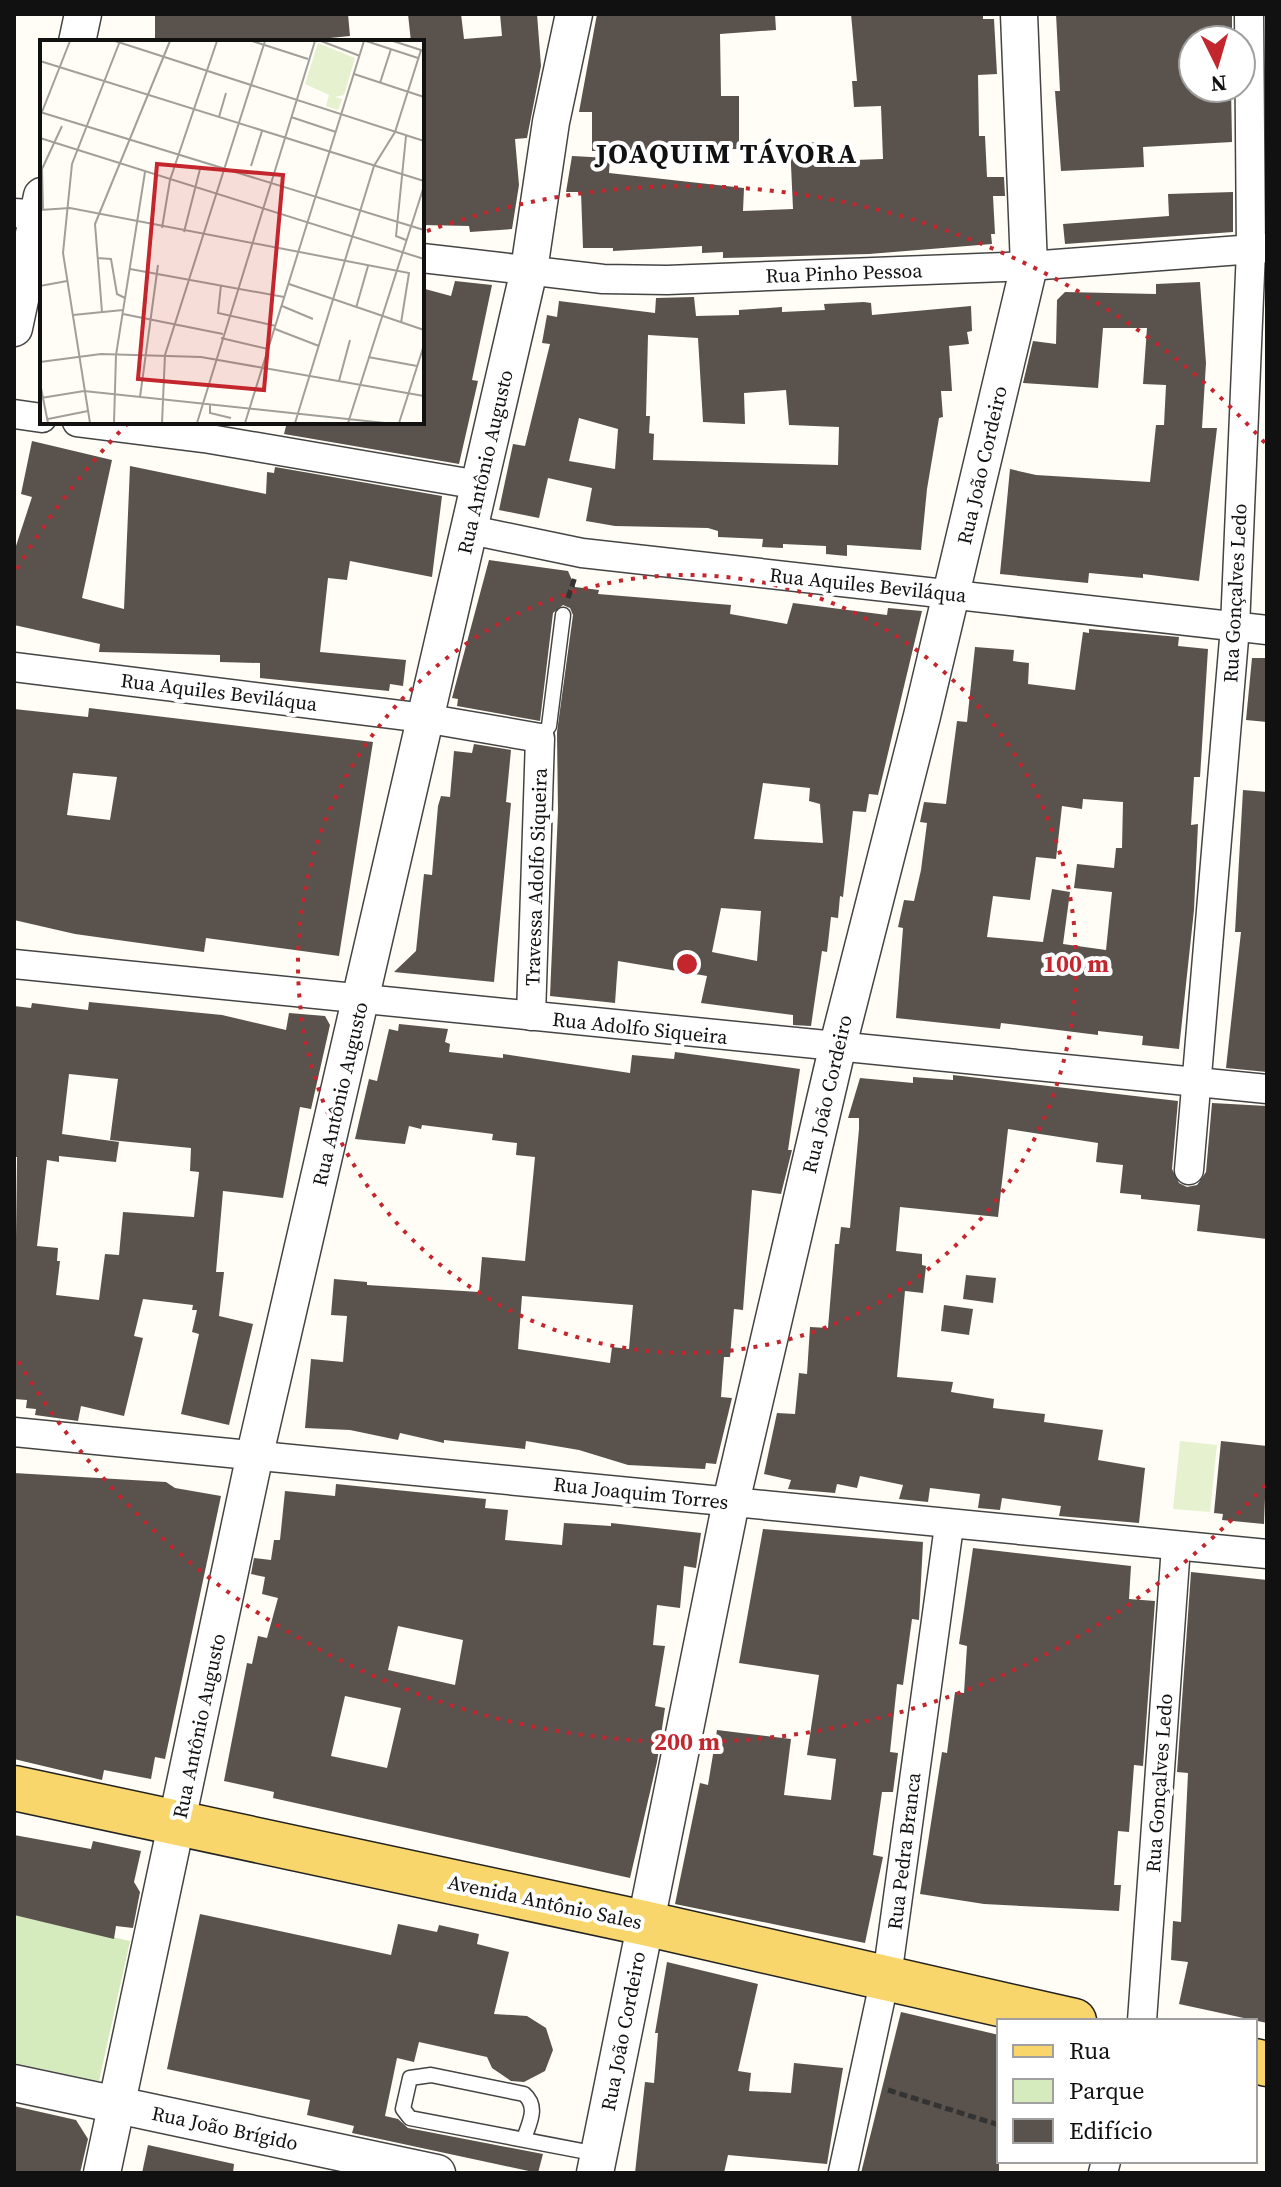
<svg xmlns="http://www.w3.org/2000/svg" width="1281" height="2187" font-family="'Source Serif 4',serif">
<rect width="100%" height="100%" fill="#fffdf5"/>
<path fill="#d5ebbd" d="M14,1915L130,1941L99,2081L14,2063Z"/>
<path fill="#e6f2cf" d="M1180,1441L1217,1445L1210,1512L1173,1509Z"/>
<g fill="#5a524d" fill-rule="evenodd">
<path d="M155,14H348L350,36L330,38V42H155Z"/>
<path d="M408,14H461L464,39L502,36L500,14H537L541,66L527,138L515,139L519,185L512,229L470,232L469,226L422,225V42H411Z"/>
<path d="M597,14H775L776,30L720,34L721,96H739V149L592,151V112H579Z"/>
<path d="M851,14H983V19H994L997,74L978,75L979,136H985L987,177H1004L1005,196H993L995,234H991L992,244L869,254L723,258V252L702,253V246L613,251V248H583L581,192H566L572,156L610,158L609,173L744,188L743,211L793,209L790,143L825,142L826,161L883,159L881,106L854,107L852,81H857Z"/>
<path d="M1056,14H1232V40H1193V88H1231L1232,142L1143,147L1144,167L1061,171L1055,91H1060Z"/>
<path d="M1233,192V232L1065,244L1063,224L1169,216L1168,194Z"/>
<path d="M455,281L492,285L472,380L478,381L459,464L284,434L287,422H422V300L425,289L451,296Z"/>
<path d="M1200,282L1206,363L1202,428H1217L1199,581L1143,574V578L1089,573L1088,583L1000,574L1010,469L1036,475L1150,482L1156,425H1164L1166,385L1143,384L1147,328H1103L1098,388L1023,383L1033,341L1056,344L1057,300L1065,292L1156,294V284Z"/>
<path d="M694,297L696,316L739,315V310L782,307V312L825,310L824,304L864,302L871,303L872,315L971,306L972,331L967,332L969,344L949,346L952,391H941L943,417L939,418L927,489L921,550L847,545V556L826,554V546L783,544V548L762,547L763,539L718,537V531L708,528L615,526L586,521L592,488L548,478L539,518L499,510L513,444L525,446L550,344L542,343L547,315L557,317L559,301L655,313L656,298ZM648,335L698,338L703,422L745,424L744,393L786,390L789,425L839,427L838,465L653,460L654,434L649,433L650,416H646ZM579,418L618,429L615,469L569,461Z"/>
<path d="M32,441L112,460L82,598L124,609L130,466L266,494L267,472L274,473L275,467L442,496L432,577L350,561L347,580L328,578L320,652L406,660L403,686L390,684L389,691L260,678V663L220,662V655L99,652L100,644L14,625V552L32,497L21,494Z"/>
<path d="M489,560L568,571L575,587L599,590L598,594L731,605L730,614L787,624L793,603L887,615L888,608L922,611L878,795L869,794L866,812L853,811L843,897L840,896L838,918L831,917L827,952L822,951L811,1026L793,1025V1015L701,1003L707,976L618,961L615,1003L550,996L558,811L557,732L573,615L570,608L563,605L553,613L540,721L457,706L458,699L452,698ZM763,783L810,788L809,801L820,804L823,843L754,839ZM721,908L761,911L757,961L712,952Z"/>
<path d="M1089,629L1179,637L1178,646L1208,649L1200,777H1194L1191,825L1198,824L1194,910L1179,1049L1142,1045L1143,1036L1098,1031V1035L1001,1023L1000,1029L896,1018L903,928L898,927L904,900L914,901L921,870L927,823L920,822L924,802L946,804L957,721L967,722L975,647L1014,650L1013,661L1029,663L1028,684L1075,690L1083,632L1089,633ZM1083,799L1123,802L1122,848H1116L1114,868L1077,864L1074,888L1112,892L1106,950L1063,944L1070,892L1052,889L1043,942L987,937L993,896L1030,900L1036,857L1056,859L1062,806L1082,809Z"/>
<path d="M1252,658H1267V722L1246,720Z"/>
<path d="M89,708L373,742L339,956L206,938L204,952L75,934L14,920V709L88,717ZM73,773L117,777L110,820L67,815Z"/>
<path d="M474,744L511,750L506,802L511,803L494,982L394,972L416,951L424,874L432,875L438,806L441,796L450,797L454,751L472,753Z"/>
<path d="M1243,790L1267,792V1072L1226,1068L1241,932H1235Z"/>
<path d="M89,1002L222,1015L286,1030L289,1013L325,1016L330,1025L311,1109L300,1107L283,1198L223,1191L216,1272H224L219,1316L253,1324L229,1425L181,1414L199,1334L192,1332L197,1310H192L193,1305L143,1299L134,1336L143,1338L124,1416L81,1406L78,1421L35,1415L36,1409L26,1408L27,1400L14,1399L17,1157H14V1006L31,1008L32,1003L88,1010ZM69,1074L118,1079L110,1140L191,1148L190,1171L199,1172L194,1217L123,1212L119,1255L105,1254L99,1300L56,1295L60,1261H57L58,1248L37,1246L47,1160L59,1162V1156L116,1162L119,1142L62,1134Z"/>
<path d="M399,1024L448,1029L445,1042L450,1044L449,1052L503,1058V1054L630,1073L632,1055L674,1059L675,1052L800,1069L788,1150H792L781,1194L752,1190L743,1310L734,1309L730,1357H724L721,1397L732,1398L716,1464L706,1463L705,1469L628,1465L579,1450L526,1441L525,1449L444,1440V1443L400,1433L398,1440L350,1430L305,1428L311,1359L343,1362L347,1316L331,1315L334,1279L367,1282V1285L479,1292L482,1257L525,1261L535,1157L516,1155L517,1143L492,1140L493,1134L422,1125L421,1129L409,1126L405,1144L355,1139L369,1079L377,1081L389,1029L398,1031ZM522,1296L633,1305L629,1349L612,1347L610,1363L518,1349Z"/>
<path d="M953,1075L1178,1101L1172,1169L1179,1183L1187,1187L1197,1185L1206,1172L1212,1103L1267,1106V1239L1197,1231L1200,1205L1141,1199V1195L1120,1193L1123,1165L1096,1162L1098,1143L1008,1129L998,1217L900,1207L896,1251L922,1254V1265L926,1266L923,1293L905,1291L897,1377L953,1382L951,1392L994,1399L993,1408L1045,1414L1044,1422L1103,1430L1098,1460L1145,1468L1139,1523L1059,1516L1061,1506L1002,1498L1000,1510L978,1508L980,1494L930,1488L928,1502L899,1499L903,1485L860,1476L857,1488L837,1484L835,1493L788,1489L791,1480L764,1474L777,1413L795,1414L799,1373L807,1374L810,1327L828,1328L835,1244H839L841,1227L850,1228L859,1129V1118H848L860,1078L913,1083V1077L953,1080Z"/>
<path d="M966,1275L996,1278L993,1303L963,1299Z"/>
<path d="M944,1305L973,1309L969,1335L941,1331Z"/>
<path d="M1221,1441L1267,1446L1264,1524L1222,1520L1223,1514L1214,1513Z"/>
<path d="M14,1473L166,1482L175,1488L221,1496L165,1759L155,1757L151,1779L104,1770L102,1780L14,1759Z"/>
<path d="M336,1484L486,1499L485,1508L508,1510L505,1540L562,1545L564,1523L611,1526V1523L701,1533L696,1568L684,1566L680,1608L657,1605L653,1645L665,1646L655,1706L665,1708L657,1762L630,1878L273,1798L274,1792L224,1781L247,1663L252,1664L258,1636L267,1638L278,1598L262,1594L265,1577L251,1574L254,1558L271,1560L274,1540H280L285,1491L335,1496ZM398,1626L463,1640L455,1685L388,1670ZM345,1696L401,1708L387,1768L331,1756Z"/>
<path d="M763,1529L923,1542L919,1620L912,1619L903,1685L897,1684L890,1752L898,1753L893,1792H882L873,1855L883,1857L865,1943L675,1904L700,1783L708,1785L717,1730L791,1739L784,1795L831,1800L836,1759L807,1755L819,1675L739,1663Z"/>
<path d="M973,1548L1131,1566L1129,1599L1155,1601L1143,1766L1134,1765L1129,1832L1118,1831L1114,1885H1121L1119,1911L984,1904L920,1894L942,1752L947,1753L955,1692L964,1693L967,1646L959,1644Z"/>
<path d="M1191,1572L1267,1580V2023L1179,2004L1188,1962L1171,1960L1173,1921L1181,1922L1188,1773L1177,1772Z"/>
<path d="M14,1835L91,1849L93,1841L141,1851L134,1882L140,1892L133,1928L116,1926L114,1939L14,1915Z"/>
<path d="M200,1914L391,1955L398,1924L437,1932L439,1925L479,1934L477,1944L509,1952L494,2014L527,2016L546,2028L553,2050L545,2071L524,2082L511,2081L492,2068L487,2057L419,2042L414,2062L397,2058L385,2116L398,2119L408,2128L543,2154L538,2173L352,2133L354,2126L307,2115L310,2100L167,2069Z"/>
<path d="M667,1962L758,1984L738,2071L751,2073L749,2091L791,2093L794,2063L843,2068L827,2164L728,2155L724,2173H635L645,2082L654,2083L658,2033H655Z"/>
<path d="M901,2012L999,2035V2173H861Z"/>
<path d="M14,2106L76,2120L88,2139L80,2173H14Z"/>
<path d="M148,2145L234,2164L233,2173H142Z"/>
</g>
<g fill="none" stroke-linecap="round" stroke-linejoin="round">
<g stroke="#444" stroke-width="17">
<g id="service">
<path d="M540,738L549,726L563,615"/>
<path d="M524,2139C529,2123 539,2107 524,2094L431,2075L410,2078L403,2109L410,2118L598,2154"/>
</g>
</g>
<g stroke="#444" stroke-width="31">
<g id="minor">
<path d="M14,213L42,215"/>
<path d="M422,258L603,279L667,280L1029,266L1267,248"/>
<path d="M14,414L42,418"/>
<path d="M77,422L204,438L479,485"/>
<path d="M471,530L582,553L1267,630"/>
<path d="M14,667L424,718L540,738L531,1016"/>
<path d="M14,964L1267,1089"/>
<path d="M1189,1170L1235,627L1251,250L1249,14"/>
<path d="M14,1432L1267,1554"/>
<path d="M1142,2021L1176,1546"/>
<path d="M843,2172L890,1955L949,1526"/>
<path d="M1103,2173L1106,2161"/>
</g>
</g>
<g stroke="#444" stroke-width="39">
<g id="tertiary">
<path d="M77,42L83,14"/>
<path d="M14,328L42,196"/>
<path d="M14,2083L437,2173"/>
<path d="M102,2173L255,1454L529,270L551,122L574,14"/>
<path d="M595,2173L731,1502L837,1049L922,716L1029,266L1019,14"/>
</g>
</g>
<g stroke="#222" stroke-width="47">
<g id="primary">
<path d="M14,1788L644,1923L1074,2021"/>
<path d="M1255,2061L1267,2064"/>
</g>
</g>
<g stroke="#333" stroke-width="5" stroke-dasharray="8 4" stroke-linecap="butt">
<path d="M568,598L575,577"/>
<path d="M888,2090L999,2125"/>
</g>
<use href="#service" stroke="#fff" stroke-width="14"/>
<use href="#minor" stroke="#fff" stroke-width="28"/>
<use href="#tertiary" stroke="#fff" stroke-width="36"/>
<use href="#primary" stroke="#f9d66b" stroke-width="44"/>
</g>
<g fill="none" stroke="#c4262e" stroke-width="4" stroke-dasharray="4 8">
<circle cx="687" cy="964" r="389"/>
<path d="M1265 1485A778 778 0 0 1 17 1359M17 569A778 778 0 0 1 127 424M427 231A778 778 0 0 1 1265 443"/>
</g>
<g text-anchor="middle" stroke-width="8" stroke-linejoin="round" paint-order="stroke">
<g font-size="20" fill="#111" stroke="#fff">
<text transform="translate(844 273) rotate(-2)" y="7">Rua Pinho Pessoa</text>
<text transform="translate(485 462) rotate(-77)" y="7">Rua Antônio Augusto</text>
<text transform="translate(982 465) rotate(-77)" y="7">Rua João Cordeiro</text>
<text transform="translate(868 585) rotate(6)" y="7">Rua Aquiles Beviláqua</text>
<text transform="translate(1235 593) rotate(-87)" y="7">Rua Gonçalves Ledo</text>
<text transform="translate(219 692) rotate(7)" y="7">Rua Aquiles Beviláqua</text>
<text transform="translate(536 877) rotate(-88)" y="7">Travessa Adolfo Siqueira</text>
<text transform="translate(640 1028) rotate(6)" y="7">Rua Adolfo Siqueira</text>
<text transform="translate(340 1094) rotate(-77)" y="7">Rua Antônio Augusto</text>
<text transform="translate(827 1094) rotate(-77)" y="7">Rua João Cordeiro</text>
<text transform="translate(641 1493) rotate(6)" y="7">Rua Joaquim Torres</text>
<text transform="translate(199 1726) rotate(-78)" y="7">Rua Antônio Augusto</text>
<text transform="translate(1159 1783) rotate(-86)" y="7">Rua Gonçalves Ledo</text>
<text transform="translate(904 1851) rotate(-83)" y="7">Rua Pedra Branca</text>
<text transform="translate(545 1902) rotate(12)" y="7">Avenida Antônio Sales</text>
<text transform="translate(623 2031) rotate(-79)" y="7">Rua João Cordeiro</text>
<text transform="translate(225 2128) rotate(12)" y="7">Rua João Brígido</text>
</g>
<g font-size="28" font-weight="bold" letter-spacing="2" fill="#111" stroke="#fff">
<text x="727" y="163">JOAQUIM TÁVORA</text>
</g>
</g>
<g transform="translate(40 40)">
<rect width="384" height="384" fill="#fffdf5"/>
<path d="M278,3L315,18L304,55L295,57L302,59L298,70L286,66L289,55L265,44Z" fill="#e6f2cf"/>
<path fill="none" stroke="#a09f9a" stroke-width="2" d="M75,1L384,101M212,1L268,19M281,1L320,16M326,1L378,18M353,1L384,11M0,21L384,141M314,34L384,57M340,43L351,9M0,72L384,190M0,77L30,1M179,77L186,53M251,77L296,92M0,98L384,219M211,126L222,91M0,170L30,168L369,233L361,283M3,170L2,129L22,86M122,188L130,140L177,1M144,192L160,129M366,200L356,196L366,96M57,218L71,219L77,254L85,258M90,229L244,257M249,244L384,290M181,245L178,273L236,286M0,246L27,241M242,266L273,279M316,268L328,226M62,272L55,184L130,1M83,274L183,294M33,275L83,270M235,289L279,306M181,298L228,309M328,317L377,326M0,322L61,314L161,317L384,356M299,341L310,300M0,343L8,383M100,357L118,225M1,358L44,351L345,383M170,365V373L191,378M8,379L48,371M50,383L23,213L32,124L80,1M74,383L76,315L105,132M122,383L125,315L225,1M157,383L275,1M205,383L324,1M255,383L334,126L355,92L381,10M308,383L384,146M359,383L384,305"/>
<path fill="#c4262e" fill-opacity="0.15" stroke="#c4262e" stroke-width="4" d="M117,124L243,135L224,350L98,339Z"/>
<rect width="384" height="384" fill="none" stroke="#111" stroke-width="4"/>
</g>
<circle cx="687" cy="964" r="12" fill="#c4262e" stroke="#fff" stroke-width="4"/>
<g font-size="24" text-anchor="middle" font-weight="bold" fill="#c4262e" stroke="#fff" stroke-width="8" stroke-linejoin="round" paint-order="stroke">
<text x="1076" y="972">100 m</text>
<text x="687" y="1750">200 m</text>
</g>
<rect width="1281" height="2187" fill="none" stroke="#111111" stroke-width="32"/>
<rect x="997" y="2019" width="260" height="144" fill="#ffffff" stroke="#a0a0a0" stroke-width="2"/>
<rect x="1013" y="2045" width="40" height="12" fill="#f9d66b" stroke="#a0a0a0" stroke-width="2"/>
<text x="1069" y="2059" font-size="24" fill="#111111">Rua</text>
<rect x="1013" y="2079" width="40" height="24" fill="#d5ebbd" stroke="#a0a0a0" stroke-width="2"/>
<text x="1069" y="2099" font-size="24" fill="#111111">Parque</text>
<rect x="1013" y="2119" width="40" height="24" fill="#5a524d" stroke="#a0a0a0" stroke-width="2"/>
<text x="1069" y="2139" font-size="24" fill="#111111">Edifício</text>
<g transform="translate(1217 64) rotate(175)"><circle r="38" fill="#ffffff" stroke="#a0a0a0" stroke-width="2"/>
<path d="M0-6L14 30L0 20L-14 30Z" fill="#c4262e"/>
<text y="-12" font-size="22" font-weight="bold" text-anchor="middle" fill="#111111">N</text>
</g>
</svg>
